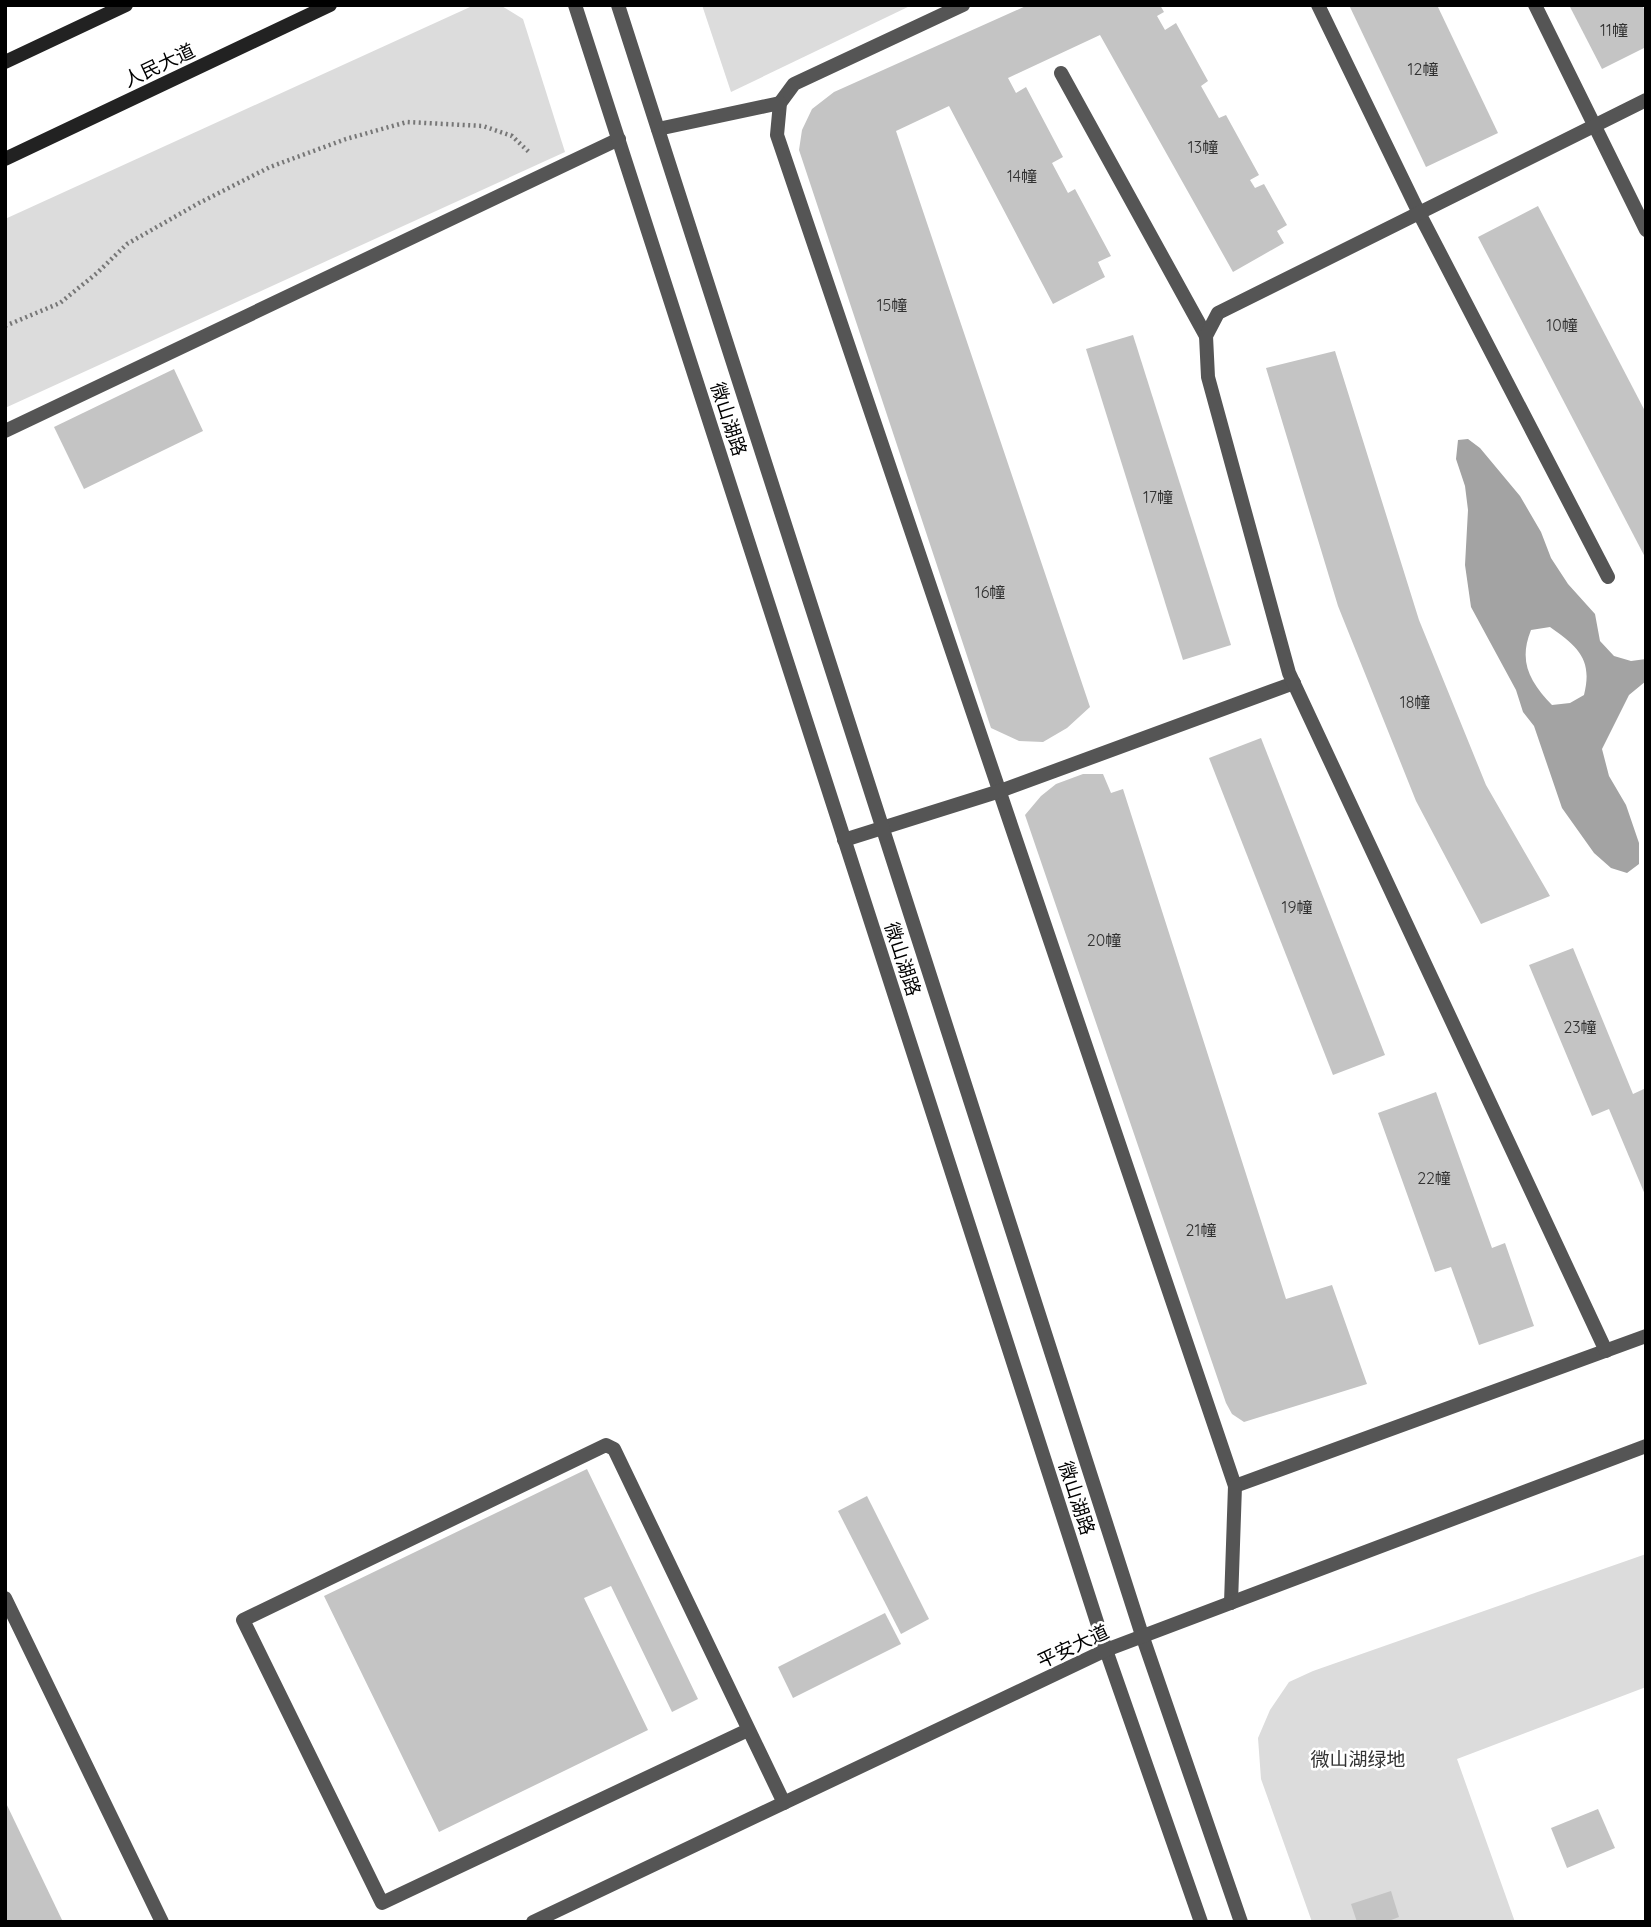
<svg xmlns="http://www.w3.org/2000/svg" width="1651" height="1927" font-family="Quicksand,'Noto Sans SC',sans-serif">
<rect width="100%" height="100%" fill="#fff"/>
<g fill="#dcdcdc">
<path d="M500,5L523,19L565,152L5,408V219L470,7Z"/>
<path d="M702,5H912L731,92Z"/>
<path d="M1646,1554V1687L1457,1759L1515,1922H1312L1261,1779L1258,1738L1270,1710L1289,1682L1313,1671Z"/>
</g>
<path fill="#a3a3a3" fill-rule="evenodd" d="M1468,439L1480,448L1520,496L1541,532L1551,558L1568,584L1595,614L1600,641L1614,656L1631,661L1646,659V681L1629,695L1602,749L1609,776L1626,805L1639,843V864L1627,873L1611,868L1594,853L1562,808L1534,726L1523,712L1516,690L1471,607L1465,565L1468,510L1465,486L1456,459L1458,440ZM1550,627C1578,647 1593,659 1584,695L1570,703L1552,705C1530,682 1518,662 1531,630Z"/>
<g fill="#c4c4c4">
<path d="M1028,5H1160L1164,12L1157,16L1165,30L1176,23L1208,81L1201,86L1219,118L1226,115L1259,175L1250,180L1255,188L1264,184L1287,225L1277,231L1284,243L1233,272L1100,35L1008,78L1016,93L1026,87L1063,157L1052,163L1068,193L1075,189L1111,256L1098,262L1105,277L1053,304L949,106L896,131L1090,707L1067,728L1043,742L1019,741L991,728L799,150L802,130L812,109L834,92Z"/>
<path d="M1349,5H1437L1498,133L1426,167Z"/>
<path d="M1569,5H1642L1646,13V47L1602,69Z"/>
<path d="M1538,206L1646,413V559L1478,237Z"/>
<path d="M1133,335L1231,645L1183,660L1086,349Z"/>
<path d="M1335,351L1419,620L1486,785L1550,896L1481,924L1416,801L1338,606L1266,368Z"/>
<path d="M174,369L203,431L84,489L54,427Z"/>
<path d="M1261,738L1385,1055L1333,1075L1209,758Z"/>
<path d="M1083,774H1103L1111,793L1123,789L1286,1299L1332,1285L1367,1384L1244,1422L1232,1414L1226,1403L1025,815L1041,796L1056,784Z"/>
<path d="M1573,948L1633,1094L1646,1088V1197L1609,1109L1592,1116L1529,965Z"/>
<path d="M1436,1092L1492,1248L1505,1243L1534,1326L1479,1345L1451,1267L1435,1272L1378,1113Z"/>
<path d="M587,1469L698,1699L672,1712L611,1586L584,1598L648,1730L439,1832L324,1596Z"/>
<path d="M867,1496L929,1619L901,1634L838,1511Z"/>
<path d="M885,1613L901,1644L793,1698L778,1667Z"/>
<path d="M5,1801L63,1922H5Z"/>
<path d="M1598,1809L1615,1848L1567,1868L1551,1828Z"/>
<path d="M1391,1891L1399,1917L1386,1922H1357L1351,1904Z"/>
</g>
<g fill="none" stroke-linecap="round" stroke-linejoin="round">
<path stroke="#777" stroke-width="4.5" stroke-dasharray="2 3.5" stroke-linecap="butt" d="M5,326L60,303L97,273L127,244L199,203L270,167L346,139L407,122L483,126L512,136L530,153"/>
<g stroke="#555" stroke-width="14">
<path d="M963,5L794,84L780,103L777,135L1235,1486L1646,1336"/>
<path d="M1318,5L1419,213L1608,577"/>
<path d="M1535,5L1646,230"/>
<path d="M1061,73L1206,336"/>
<path d="M658,129L780,103"/>
<path d="M5,431L619,139"/>
<path d="M844,840L1000,791L1294,683"/>
<path d="M1606,1351L1289,673L1208,377L1206,336L1218,313L1646,100"/>
<path d="M5,1598L162,1922"/>
<path d="M1231,1603L1235,1486"/>
<path d="M748,1730L382,1903L243,1620L606,1445L614,1449L784,1803"/>
</g>
<g stroke="#555" stroke-width="14">
<path d="M575,5L1106,1650L1201,1922"/>
<path d="M618,5L1142,1635L1241,1922"/>
<path d="M533,1922L1106,1650L1646,1446"/>
</g>
<g stroke="#222" stroke-width="14">
<path d="M5,62L126,5"/>
<path d="M5,159L330,5"/>
</g>
</g>
<g text-anchor="middle" stroke-width="5" stroke-linejoin="round" paint-order="stroke">
<g font-size="16" fill="#313131">
<text x="1614" y="36">11幢</text>
<text x="1423" y="75">12幢</text>
<text x="1203" y="153">13幢</text>
<text x="1022" y="182">14幢</text>
<text x="892" y="311">15幢</text>
<text x="1562" y="331">10幢</text>
<text x="1158" y="503">17幢</text>
<text x="990" y="598">16幢</text>
<text x="1415" y="708">18幢</text>
<text x="1297" y="913">19幢</text>
<text x="1104" y="946">20幢</text>
<text x="1580" y="1033">23幢</text>
<text x="1434" y="1184">22幢</text>
<text x="1201" y="1236">21幢</text>
</g>
<g font-size="19" fill="#000" stroke="#fff">
<text transform="translate(159 65) rotate(-25)" y="7">人民大道</text>
<text transform="translate(729 419) rotate(72)" y="7">微山湖路</text>
<text transform="translate(903 959) rotate(72)" y="7">微山湖路</text>
<text transform="translate(1077 1498) rotate(72)" y="7">微山湖路</text>
<text transform="translate(1073 1646) rotate(-25)" y="7">平安大道</text>
</g>
<g font-size="19" fill="#333" stroke="#fff">
<text x="1358" y="1766">微山湖绿地</text>
</g>
</g>
<rect width="1651" height="1927" fill="none" stroke="#000000" stroke-width="14"/>
</svg>
